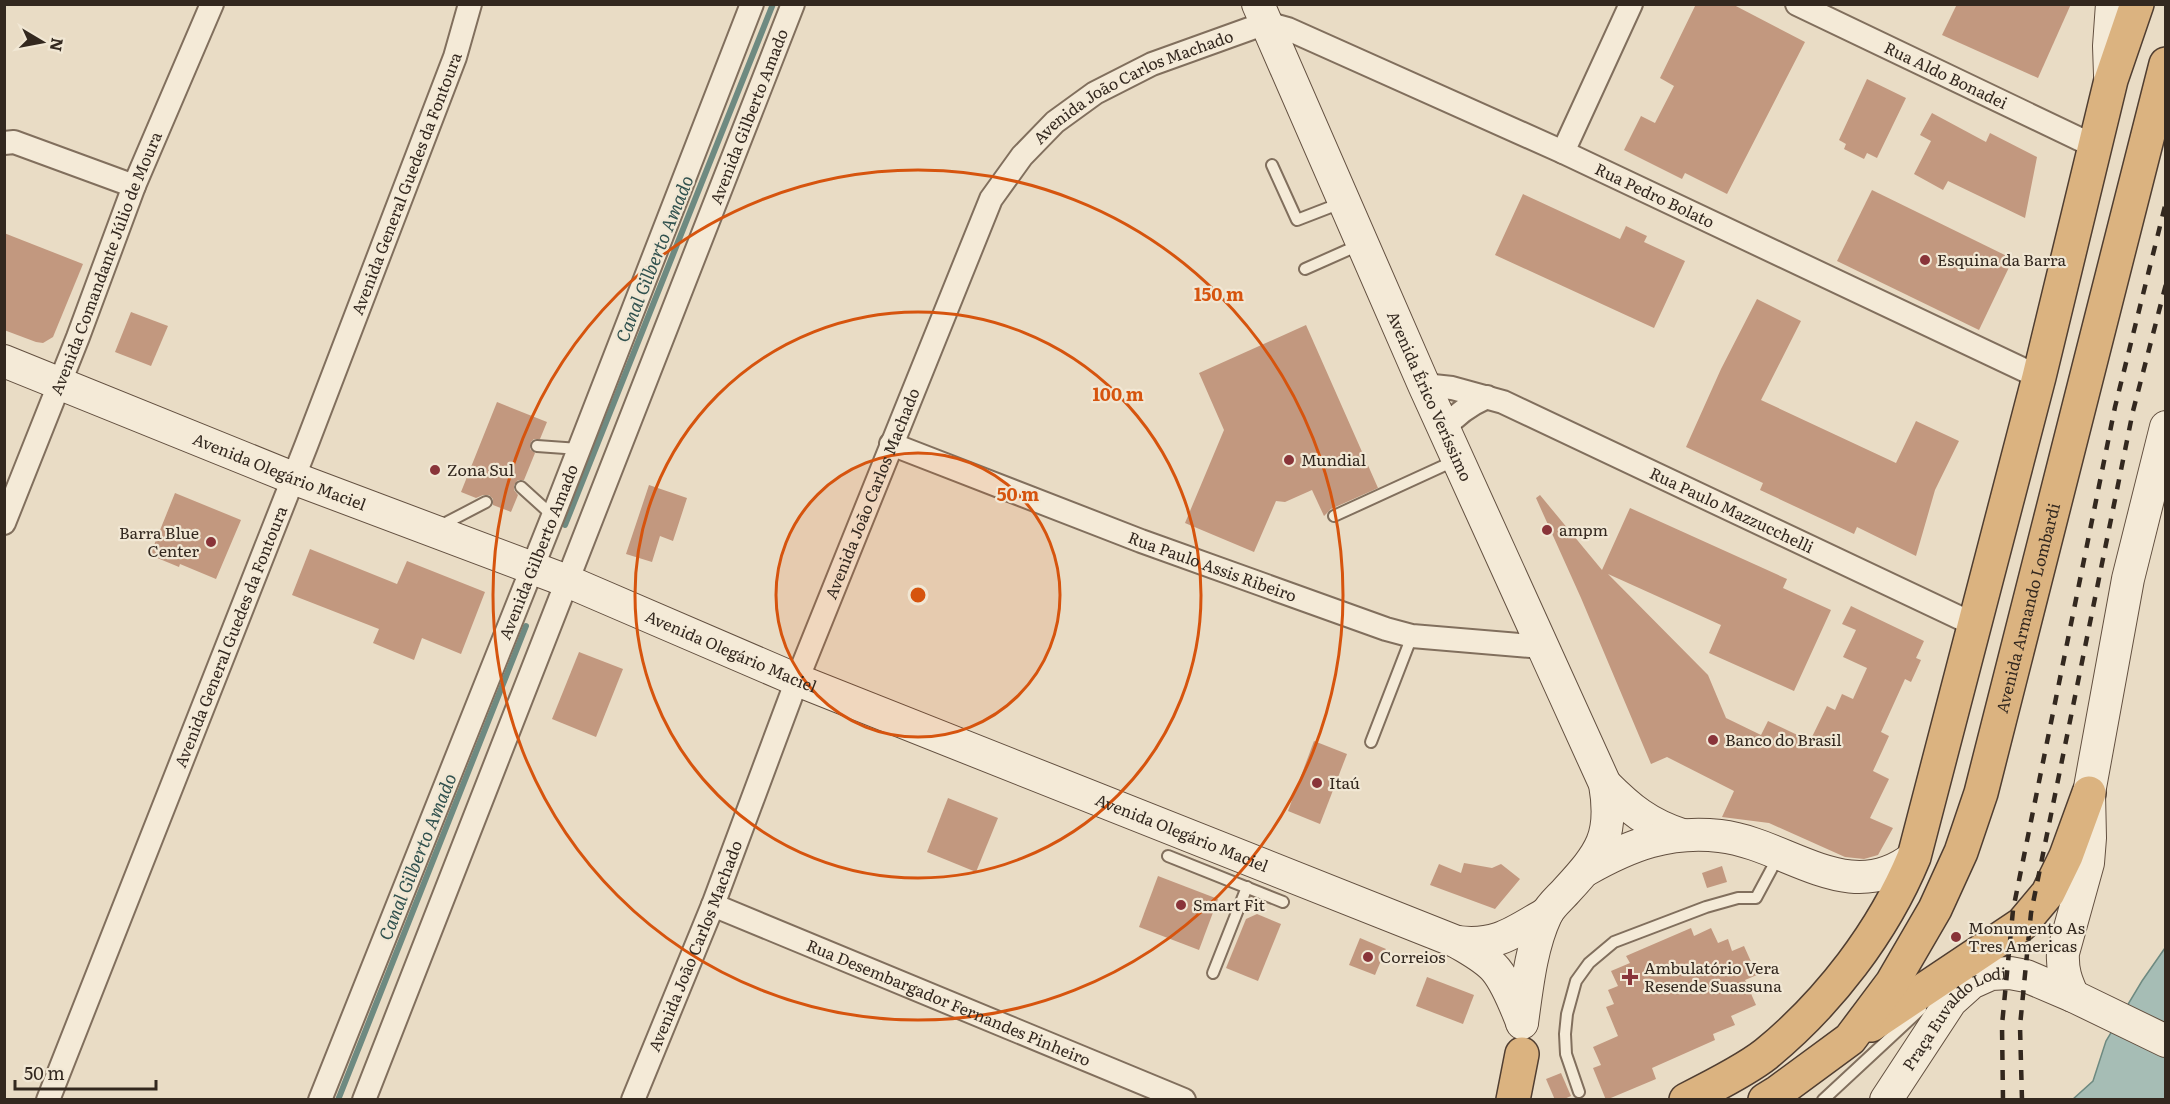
<svg xmlns="http://www.w3.org/2000/svg" width="2170" height="1104" font-family="Literata,serif">
<rect width="100%" height="100%" fill="#e9dcc5"/>
<path fill="#a6bdb5" stroke="#6e8a81" stroke-width="1.5" d="M2165,948V1099L2072,1100L2093,1081L2106,1041L2142,981Z"/>
<g fill="none" stroke-linecap="round" stroke-linejoin="round">
<g stroke="#6e8a81" stroke-width="6">
<path d="M565,525L773,4"/>
<path d="M338,1100L526,626"/>
</g>
</g>
<g fill="#c2987f">
<path d="M1696,4H1732L1805,42L1727,194L1685,173L1682,179L1624,150L1641,116L1655,123L1674,86L1660,78Z"/>
<path d="M1957,4H2071L2038,78L1942,35Z"/>
<path d="M1867,79L1906,98L1877,158L1867,153L1864,159L1844,149L1846,144L1839,140Z"/>
<path d="M1932,113L1986,142L1990,133L2037,157L2025,218L1948,181L1943,190L1914,174L1931,141L1920,135Z"/>
<path d="M1872,190L2013,259L1979,330L1837,261Z"/>
<path d="M1523,194L1620,239L1626,226L1647,236L1644,242L1685,261L1654,328L1495,255Z"/>
<path d="M4,233L83,264L53,337L43,343L36,342L4,330Z"/>
<path d="M1757,299L1801,321L1761,400L1896,463L1916,421L1959,441L1935,490L1916,556L1857,527L1854,534L1760,490L1763,483L1686,447L1721,369Z"/>
<path d="M131,312L168,326L151,366L115,352Z"/>
<path d="M1306,325L1378,488L1331,509L1324,516L1312,490L1285,502L1276,501L1254,552L1185,523L1224,430L1199,373Z"/>
<path d="M497,402L547,422L540,439H534L531,442L530,449L535,453L524,480H518L514,485V490L518,495L511,512L493,505V499L489,495H483L476,498L461,492Z"/>
<path d="M649,485L687,498L673,541L660,536L652,562L626,554Z"/>
<path d="M175,493L241,520L216,579L180,564L179,567L150,555Z"/>
<path d="M1540,495L1602,570L1630,508L1787,579L1783,588L1831,610L1794,691L1709,653L1721,625L1608,574L1708,675L1726,718L1761,735L1768,721L1810,741L1827,706L1835,710L1842,694L1853,699L1867,668L1843,657L1856,630L1842,624L1851,606L1924,641L1916,658L1921,660L1911,682L1905,679L1881,732L1889,736L1873,771L1889,779L1870,818L1893,828L1878,855L1864,859L1845,857L1769,823L1722,817L1734,791L1667,757L1651,764L1581,598L1536,498Z"/>
<path d="M310,549L397,584L407,561L485,592L461,654L422,638L414,660L373,643L379,629L292,595Z"/>
<path d="M579,652L623,669L596,737L552,719Z"/>
<path d="M1314,741L1347,754L1320,824L1288,811Z"/>
<path d="M948,798L998,818L976,872L927,852Z"/>
<path d="M1464,863L1492,868L1501,864L1520,879L1495,909L1430,885L1439,864L1461,873Z"/>
<path d="M1722,866L1727,882L1707,888L1702,873Z"/>
<path d="M1158,876L1218,899L1199,950L1139,927Z"/>
<path d="M1257,914L1281,924L1258,981L1226,968L1246,919Z"/>
<path d="M1691,928L1694,936L1711,928L1718,943L1728,939L1732,951L1744,946L1757,975L1745,980L1756,1005L1731,1016L1735,1025L1713,1034L1715,1040L1652,1068L1656,1079L1606,1100L1593,1068L1601,1065L1593,1047L1618,1036L1606,1007L1614,1004L1608,990L1618,986L1611,971L1630,963L1626,956Z"/>
<path d="M1360,938L1386,949L1375,975L1349,965Z"/>
<path d="M1427,977L1474,995L1463,1024L1416,1006Z"/>
<path d="M1561,1073L1571,1096L1562,1100H1555L1546,1079Z"/>
</g>
<g fill="none" stroke-linecap="round" stroke-linejoin="round">
<g stroke="#816f5d" stroke-width="14">
<g id="service">
<path d="M1272,165L1297,220L1341,203"/>
<path d="M1305,269L1359,245"/>
<path d="M537,446L579,449"/>
<path d="M521,487L553,516"/>
<path d="M1334,516L1454,461"/>
<path d="M438,527L486,502"/>
<path d="M1371,742L1412,636"/>
<path d="M1168,856L1283,902"/>
<path d="M1213,973L1247,887"/>
<path d="M1579,1092L1566,1054L1565,1034L1567,1014L1576,981L1589,963L1614,942L1706,907L1738,898H1756L1778,857"/>
<path d="M1823,1100L1921,1009"/>
</g>
</g>
<g stroke="#816f5d" stroke-width="26">
<g id="minor">
<path id="s1" d="M1797,4L2094,146"/>
<path d="M4,143L14,142L134,186"/>
<path d="M1563,152L1631,4"/>
<path id="s2" d="M1424,385L1452,388L1503,402L1975,625"/>
<path d="M1444,429C1456,414 1469,405 1487,397"/>
<path id="s3" d="M891,444L1141,541L1386,629L1412,636L1542,647"/>
<path id="s4" d="M4,523L78,337L134,186L212,4"/>
<path id="s5" d="M713,905L1184,1100"/>
<path id="s6" d="M48,1100L306,446L455,57L470,4"/>
<path id="s7" d="M320,1100L553,516L752,4"/>
<path id="s8" d="M364,1100L793,4"/>
<path id="s9" d="M633,1100L713,905L797,680L991,199L1022,156L1055,122L1095,93L1152,64L1266,23L1288,29L1563,152L2039,377"/>
</g>
</g>
<g stroke="#635040" stroke-width="34">
<g id="secondary">
<path id="s10" d="M1258,4L1424,385L1605,784C1614,836 1601,853 1567,890C1560,898 1550,906 1546,915C1531,947 1527,987 1522,1023"/>
<path d="M2110,75L2109,46L2112,4"/>
<path id="s11" d="M4,361L293,478L567,581L797,680L1457,942C1470,950 1486,958 1496,970C1508,985 1515,1005 1522,1022"/>
<path d="M1605,784C1630,809 1648,824 1682,835"/>
<path d="M1586,870C1630,845 1669,830 1720,836C1788,844 1849,909 1914,857"/>
<path d="M1457,942C1497,947 1514,932 1547,913"/>
<path d="M2073,996C2066,981 2062,970 2063,953L2088,863L2090,838L2089,793L2128,579L2166,427"/>
<path id="s12" d="M1886,1100L1951,1001L1971,983L1991,974L2010,973L2026,976L2073,996L2166,1041"/>
</g>
</g>
<g stroke="#503e31" stroke-width="36">
<g id="trunk">
<path d="M1871,1025L2022,924L2048,893L2066,856L2089,793"/>
<path d="M1513,1100L1522,1054"/>
<path d="M1686,1100C1708,1089 1747,1069 1766,1054C1829,1002 1883,932 1914,857L2039,377L2111,80L2137,4"/>
<path id="s13" d="M1765,1100L1778,1092L1850,1039L1892,983L1935,909L1961,852L1981,793L2166,64"/>
</g>
</g>
<use href="#service" stroke="#f4ead7" stroke-width="10"/>
<use href="#minor" stroke="#f4ead7" stroke-width="22"/>
<use href="#secondary" stroke="#f4ead7" stroke-width="32"/>
<use href="#trunk" stroke="#dbb380" stroke-width="33"/>
<g stroke="#33281f" stroke-width="4.5" stroke-dasharray="10 10" stroke-linecap="butt">
<path d="M2003,1100L2002,1025L2013,910L2115,407L2166,202"/>
<path d="M2022,1100L2020,1026L2031,913L2133,411L2166,284"/>
</g>
</g>
<circle cx="918" cy="595" r="142" fill="#d6540e" fill-opacity=".12"/>
<g fill="none" stroke="#d6540e" stroke-width="3">
<circle cx="918" cy="595" r="142"/>
<circle cx="918" cy="595" r="283"/>
<circle cx="918" cy="595" r="425"/>
</g>
<g fill="#893439" stroke="#f1e7d4" stroke-width="2">
<circle cx="1925" cy="260" r="6"/>
<circle cx="1289" cy="460" r="6"/>
<circle cx="435" cy="470" r="6"/>
<circle cx="1547" cy="530" r="6"/>
<circle cx="211" cy="542" r="6"/>
<circle cx="1713" cy="740" r="6"/>
<circle cx="1317" cy="783" r="6"/>
<circle cx="1181" cy="905" r="6"/>
<circle cx="1956" cy="937" r="6"/>
<circle cx="1368" cy="957" r="6"/>
<path d="M1627 968h6v6h6v6h-6v6h-6v-6h-6v-6h6z"/>
</g>
<g text-anchor="middle" stroke-width="4.5" stroke-linejoin="round" paint-order="stroke">
<g font-size="16" fill="#33281f" stroke="#f1e7d4">
<text dy="6" stroke="none"><textPath href="#s1" startOffset="165">Rua Aldo Bonadei</textPath></text>
<text dy="6" stroke="none"><textPath href="#s9" startOffset="1156">Avenida João Carlos Machado</textPath></text>
<text dy="6" stroke="none"><textPath href="#s8" startOffset="1056">Avenida Gilberto Amado</textPath></text>
<text dy="6" stroke="none"><textPath href="#s6" startOffset="984">Avenida General Guedes da Fontoura</textPath></text>
<text dy="6" stroke="none"><textPath href="#s9" startOffset="1730">Rua Pedro Bolato</textPath></text>
<text dy="6" stroke="none"><textPath href="#s4" startOffset="279">Avenida Comandante Júlio de Moura</textPath></text>
<text dy="6" stroke="none"><textPath href="#s10" startOffset="428">Avenida Érico Veríssimo</textPath></text>
<text dy="6" stroke="none"><textPath href="#s11" startOffset="297">Avenida Olegário Maciel</textPath></text>
<text dy="6" stroke="none"><textPath href="#s9" startOffset="652">Avenida João Carlos Machado</textPath></text>
<text dy="6" stroke="none"><textPath href="#s2" startOffset="334">Rua Paulo Mazzucchelli</textPath></text>
<text dy="6" stroke="none"><textPath href="#s7" startOffset="590">Avenida Gilberto Amado</textPath></text>
<text dy="6" stroke="none"><textPath href="#s3" startOffset="344">Rua Paulo Assis Ribeiro</textPath></text>
<text dy="6" stroke="none"><textPath href="#s13" startOffset="576">Avenida Armando Lombardi</textPath></text>
<text dy="6" stroke="none"><textPath href="#s6" startOffset="498">Avenida General Guedes da Fontoura</textPath></text>
<text dy="6" stroke="none"><textPath href="#s11" startOffset="783">Avenida Olegário Maciel</textPath></text>
<text dy="6" stroke="none"><textPath href="#s11" startOffset="1269">Avenida Olegário Maciel</textPath></text>
<text dy="6" stroke="none"><textPath href="#s9" startOffset="166">Avenida João Carlos Machado</textPath></text>
<text dy="6" stroke="none"><textPath href="#s5" startOffset="255">Rua Desembargador Fernandes Pinheiro</textPath></text>
<text dy="6" stroke="none"><textPath href="#s12" startOffset="110">Praça Euvaldo Lodi</textPath></text>
</g>
<g font-size="16" fill="#33281f" stroke="#f1e7d4" text-anchor="start">
<text x="1937" y="266">Esquina da Barra</text>
<text x="1301" y="466">Mundial</text>
<text x="447" y="476">Zona Sul</text>
<text x="1559" y="536">ampm</text>
<text x="199" y="539" text-anchor="end">Barra Blue<tspan x="199" dy="18">Center</tspan></text>
<text x="1725" y="746">Banco do Brasil</text>
<text x="1329" y="789">Itaú</text>
<text x="1193" y="911">Smart Fit</text>
<text x="1968" y="934">Monumento As<tspan x="1968" dy="18">Tres Americas</tspan></text>
<text x="1380" y="963">Correios</text>
<text x="1644" y="974">Ambulatório Vera<tspan x="1644" dy="18">Resende Suassuna</tspan></text>
</g>
<g font-size="18" font-style="italic" fill="#30514e" stroke="#f1e7d4">
<text transform="translate(655 259) rotate(-68)" y="6">Canal Gilberto Amado</text>
<text transform="translate(418 857) rotate(-68)" y="6">Canal Gilberto Amado</text>
</g>
</g>
<circle cx="918" cy="595" r="9" fill="#d6540e" stroke="#f1e7d4" stroke-width="3"/>
<g font-size="18" text-anchor="middle" font-weight="bold" fill="#d6540e" stroke="#f1e7d4" stroke-width="4.5" stroke-linejoin="round" paint-order="stroke">
<text x="1219" y="301">150 m</text>
<text x="1118" y="401">100 m</text>
<text x="1018" y="501">50 m</text>
</g>
<rect width="2170" height="1104" fill="none" stroke="#33281f" stroke-width="12"/>
<g transform="translate(42 42) rotate(100)" stroke="#f1e7d4" stroke-width="4.5" paint-order="stroke">
<path d="M0-4.5L10 22L0 15L-10 22Z" fill="#33281f"/>
<text y="-9" font-size="16" font-weight="bold" text-anchor="middle" fill="#33281f">N</text>
</g>
<path d="M15 1080v9h141v-9" fill="none" stroke="#33281f" stroke-width="3"/>
<text x="24" y="1080" font-size="18" fill="#33281f" stroke="#f1e7d4" stroke-width="4.5" paint-order="stroke">50 m</text>
</svg>
